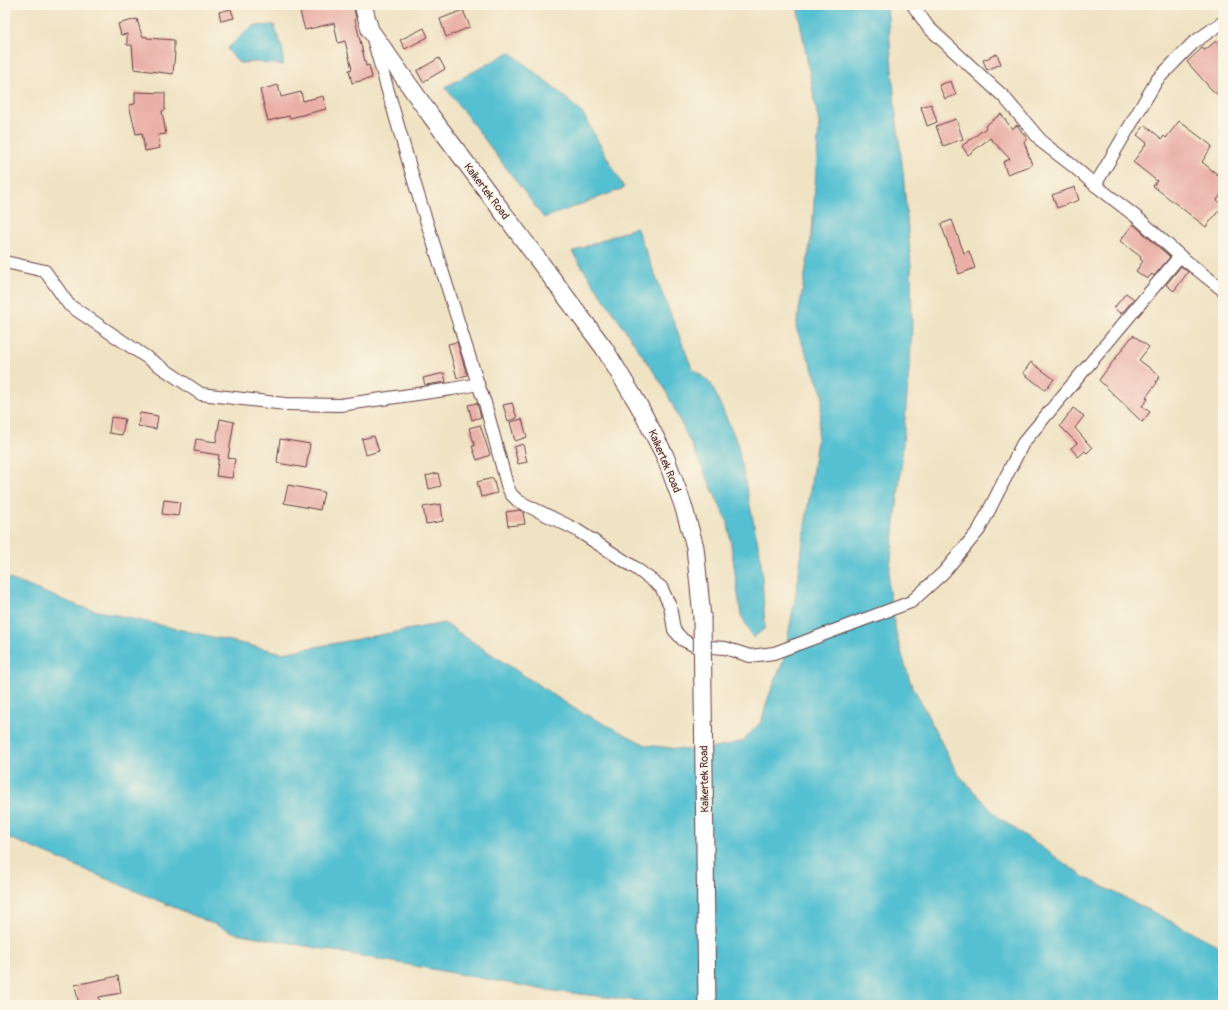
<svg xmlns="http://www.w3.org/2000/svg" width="1228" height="1010" font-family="Pangolin,sans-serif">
<rect width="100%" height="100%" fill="#fcf5e5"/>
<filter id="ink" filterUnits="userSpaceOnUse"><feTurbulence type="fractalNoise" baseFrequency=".025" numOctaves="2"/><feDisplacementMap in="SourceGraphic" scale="8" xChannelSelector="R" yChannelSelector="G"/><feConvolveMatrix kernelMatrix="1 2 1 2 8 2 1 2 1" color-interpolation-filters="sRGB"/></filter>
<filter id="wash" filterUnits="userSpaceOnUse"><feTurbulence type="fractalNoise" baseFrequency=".012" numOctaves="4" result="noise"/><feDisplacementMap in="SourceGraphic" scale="16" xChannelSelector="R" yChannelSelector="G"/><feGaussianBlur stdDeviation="0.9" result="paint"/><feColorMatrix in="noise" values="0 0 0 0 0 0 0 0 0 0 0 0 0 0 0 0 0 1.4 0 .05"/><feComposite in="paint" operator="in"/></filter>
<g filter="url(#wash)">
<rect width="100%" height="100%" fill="#f0e3c4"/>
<g fill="#55c0d1" stroke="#50707e">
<path d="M797,5H887L895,106L903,172L911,265L912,333L901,468L888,586L897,638L910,681L957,773L998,817L1084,877L1223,948V1005H674L546,990L235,933L5,836V577L81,607L283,653L444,623L575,709L646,745L695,751L725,746L743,741L761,722L769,696L783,662L796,594L823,395L796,328L812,233L819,124Z"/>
<path d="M274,25L283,51V65L257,62L239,63L227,49L252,26Z"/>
<path d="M510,52L556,89L583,114L624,188L544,218L445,87Z"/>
<path d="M636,227L692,368L711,384L737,442L761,559L765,628L753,638L741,615L728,523L664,387L572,252Z"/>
</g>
<g id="blocks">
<g fill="#eab0a7">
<path d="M339,5H353L356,19H355L366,66L369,65L372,78L352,83L349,70L352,69L345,41L338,43L334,23L305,30L300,12L328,6L329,8Z"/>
<path d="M231,9L234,18L221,21L219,12Z"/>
<path d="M463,10L470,27L446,37L440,19Z"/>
<path d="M137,19L142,36L147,37V38L174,40V53H175L173,74L134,69L132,45H127V34L121,35L118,24Z"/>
<path d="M424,28L428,37L405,49L400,40Z"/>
<path d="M1216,41L1223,49V99L1211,89L1187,62L1202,48L1205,50Z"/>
<path d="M997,54L1001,64L987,70L983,60Z"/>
<path d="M439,58L445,69L423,82L417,71Z"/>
<path d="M951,81L956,95L945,99L939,85Z"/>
<path d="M278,85L281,97L301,92L303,101L323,96L326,109L290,118L289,116L268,121L260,90Z"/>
<path d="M135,92L165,93V110L162,111L166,134L158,135L160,148L145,151L142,133L136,134L129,105L135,104Z"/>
<path d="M931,104L937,122L927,126L921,107Z"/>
<path d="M1001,114L1012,129L1017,125L1027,139L1024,141L1032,165L1007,174L1003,162L1010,159L990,138L968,155L962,146L986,128L985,126Z"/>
<path d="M956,119L963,139L943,146L936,126Z"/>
<path d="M1179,121L1212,146L1202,162L1223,179V192L1217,200L1223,205L1206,227L1153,186L1157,181L1133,162L1147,143L1137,135L1145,125L1162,139L1164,136L1166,138Z"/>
<path d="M1075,187L1079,200L1057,208L1052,195Z"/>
<path d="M952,220L964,253L969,251L975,268L959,274L941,224Z"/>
<path d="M1133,224L1170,257L1154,276L1152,274L1147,279L1136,271L1143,261L1140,259L1141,257L1120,241Z"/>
<path d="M1181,266L1188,272L1174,291L1166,285Z"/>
<path d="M1126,293L1134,299L1121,314L1114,308Z"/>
<path d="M1133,335L1149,347L1139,360L1160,376L1156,382L1157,383L1146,397L1148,399L1142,406L1150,412L1142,422L1099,380Z"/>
<path d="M457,342L467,375L457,378L448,344Z"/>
<path d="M1031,362L1054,379L1045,390L1023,373Z"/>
<path d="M444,373L446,382L425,385L423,378Z"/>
<path d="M477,403L481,417L472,420L468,405Z"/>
<path d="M512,403L517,418L508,421L503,405Z"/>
<path d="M1073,408L1084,416L1075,428L1092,448L1087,453L1085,451L1078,457L1071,448L1077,443L1060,426Z"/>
<path d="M140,413L158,416L156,429L138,426Z"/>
<path d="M111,417L125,419L122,435L109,433Z"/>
<path d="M220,419L234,422L228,458L235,459L232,478L216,476L219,455L194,451L196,439L216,442Z"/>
<path d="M522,419L527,437L515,441L510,422Z"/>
<path d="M480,425L490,455L477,460L472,446H475L469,428Z"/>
<path d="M374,436L379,451L366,455L362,439Z"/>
<path d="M280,439L310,444L306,468L277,463Z"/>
<path d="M523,444L527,462L518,464L514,447Z"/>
<path d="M438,473L441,486L429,489L426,476Z"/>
<path d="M493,478L497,493L481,497L477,482Z"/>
<path d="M288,485L324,492L320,510L284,503Z"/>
<path d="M164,500L180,502L178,516L162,514Z"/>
<path d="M441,504L443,521L426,524L423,507Z"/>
<path d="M520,510L523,512L525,524L508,526L506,512Z"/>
<path d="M118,976L121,993L99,997L101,1005H79L75,985Z"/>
</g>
</g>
</g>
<g filter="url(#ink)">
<use href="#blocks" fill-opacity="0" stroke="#633c42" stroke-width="1"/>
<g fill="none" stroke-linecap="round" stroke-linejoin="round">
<g stroke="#633c42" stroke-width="14">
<g id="minor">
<path d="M913,5L928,27L1004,97L1043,143L1073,166L1095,185L1139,219L1180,256"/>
<path d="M373,39L416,188L478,384L485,403L507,485L511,494L518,501L575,529L634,567L661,587L670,606L674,630L683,640L695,646L725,648L750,656L774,653L911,602L944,572L979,530L1023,443L1180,256L1223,290"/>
<path d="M1095,185L1157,80L1193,43L1223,22"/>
<path d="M5,262L45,271L69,305L201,394L285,404L340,405L452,389L478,384"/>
</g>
</g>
<g stroke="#633c42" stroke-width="19">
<path id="secondary" d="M363,5L370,30L431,116L604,348L638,404L665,456L683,505L695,547L702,617"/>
</g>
<use href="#minor" stroke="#fff" stroke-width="12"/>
<use href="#secondary" stroke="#fff" stroke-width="17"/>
<g stroke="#633c42" stroke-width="19" stroke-linecap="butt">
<path id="secondary-bridge" d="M702,617L707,1005"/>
</g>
<use href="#secondary-bridge" stroke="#fff" stroke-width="17"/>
</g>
</g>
<g text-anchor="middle" stroke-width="3" stroke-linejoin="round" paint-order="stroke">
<g font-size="11" fill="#4a1f2b" stroke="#fcf5e5">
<text transform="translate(487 191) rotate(53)" y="4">Kaikertek Road</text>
<text transform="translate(665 461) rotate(67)" y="4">Kaikertek Road</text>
<text transform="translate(704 779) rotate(-91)" y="4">Kaikertek Road</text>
</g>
</g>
<rect width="1228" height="1010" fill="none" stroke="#fcf5e5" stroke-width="20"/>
</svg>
